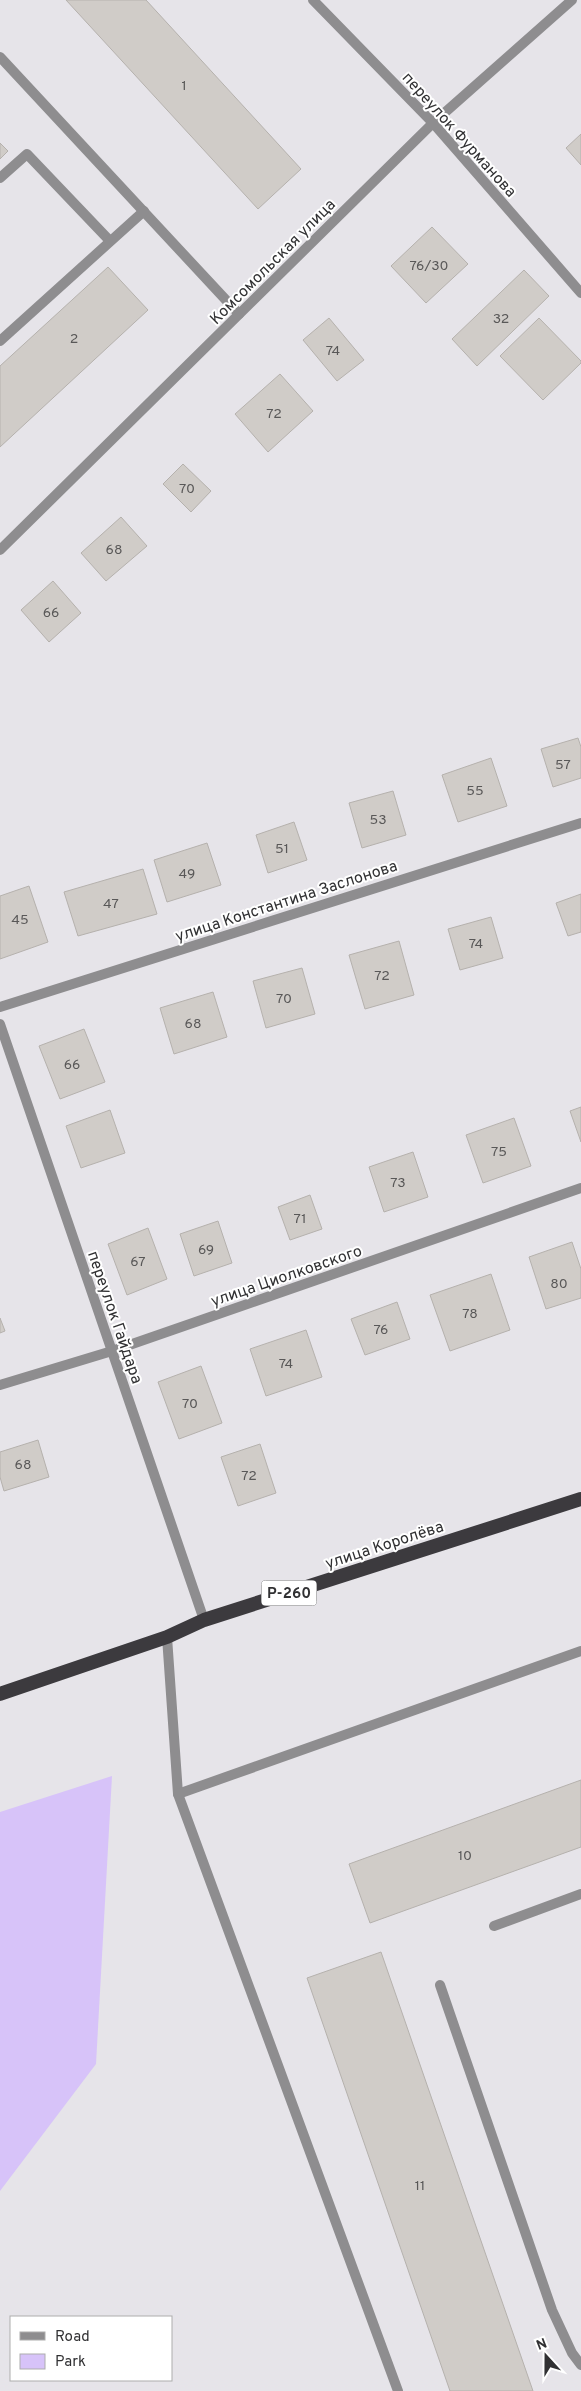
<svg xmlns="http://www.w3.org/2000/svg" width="581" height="2391" font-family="Overpass,sans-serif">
<rect width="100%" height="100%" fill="#e6e4e9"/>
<path fill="#d7c3f9" d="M112,1776L96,2064L0,2191V1812Z"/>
<g fill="#d0ccc8" stroke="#b5b1ad">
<path d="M66,0H146L301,169L258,209Z"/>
<path d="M581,134V165L566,148Z"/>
<path d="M0,143L8,151L0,159Z"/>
<path d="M432,227L468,264L426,303L391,266Z"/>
<path d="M108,267L148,310L0,447V366Z"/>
<path d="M524,270L549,296L477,366L452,339Z"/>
<path d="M329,318L364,360L337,381L303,340Z"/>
<path d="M539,318L581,361V363L543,400L500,356Z"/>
<path d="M280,374L313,411L268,452L235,414Z"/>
<path d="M183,464L211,491L191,512L163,484Z"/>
<path d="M121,517L147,546L106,581L81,553Z"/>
<path d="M53,581L81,613L49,642L21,610Z"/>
<path d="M578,738L581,747V778L553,787L541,749Z"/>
<path d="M491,758L507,806L458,822L442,775Z"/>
<path d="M393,791L406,835L362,848L349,803Z"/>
<path d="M294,822L307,860L268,873L256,835Z"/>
<path d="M207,843L221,885L167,902L154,860Z"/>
<path d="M143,869L157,914L78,936L64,892Z"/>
<path d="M29,886L48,942L0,959V896Z"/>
<path d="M581,894V932L568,936L556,903Z"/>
<path d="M491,917L503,958L460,970L448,929Z"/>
<path d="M399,941L414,995L365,1009L349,955Z"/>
<path d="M302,968L315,1014L266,1028L253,981Z"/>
<path d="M213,992L227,1037L174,1054L160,1008Z"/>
<path d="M84,1029L105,1082L60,1099L39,1046Z"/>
<path d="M581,1107V1142L570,1111Z"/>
<path d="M110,1110L125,1153L81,1168L66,1126Z"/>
<path d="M514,1118L531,1166L483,1183L466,1135Z"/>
<path d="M413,1152L428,1197L384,1212L369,1167Z"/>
<path d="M310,1195L322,1229L290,1240L278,1207Z"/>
<path d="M218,1221L232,1263L194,1276L180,1234Z"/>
<path d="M148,1228L167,1279L127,1295L108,1244Z"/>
<path d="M572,1242L581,1269V1298L546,1309L529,1257Z"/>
<path d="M491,1274L510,1330L450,1351L430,1295Z"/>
<path d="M397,1302L410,1339L365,1355L351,1319Z"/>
<path d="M0,1318L5,1331L0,1333Z"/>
<path d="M306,1330L322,1377L266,1396L250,1349Z"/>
<path d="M201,1366L222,1423L179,1439L158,1382Z"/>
<path d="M38,1440L49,1477L4,1491L0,1477V1452Z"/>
<path d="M260,1444L276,1493L238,1506L221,1457Z"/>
<path d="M581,1780V1847L370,1923L349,1864Z"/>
<path d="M381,1952L533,2391H450L307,1978Z"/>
</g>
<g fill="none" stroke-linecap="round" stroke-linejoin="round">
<g stroke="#8e8d8f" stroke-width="10">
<path d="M0,57L239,314"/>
<path d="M0,178L27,154L110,241"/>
<path d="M0,341L144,211"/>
<path d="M167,1637L178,1794L398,2391"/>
<path d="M494,1926L581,1894"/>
<path d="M440,1985L552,2310L572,2353L581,2365"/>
</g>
<g stroke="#8e8d8f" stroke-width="10">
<path d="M313,0L433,123L581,293"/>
<path d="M0,550L433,123L572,0"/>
<path d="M0,1007L581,823"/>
<path d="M0,1024L204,1620"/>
<path d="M0,1385L112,1351L581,1188"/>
<path d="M178,1794L581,1651"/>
</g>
<path stroke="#3c3a3e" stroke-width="14" d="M0,1694L167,1637L204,1620L581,1499"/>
</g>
<g text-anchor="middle" stroke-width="4" stroke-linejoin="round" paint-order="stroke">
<g font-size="14" fill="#595858">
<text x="184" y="90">1</text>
<text x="429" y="270">76/30</text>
<text x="501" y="323">32</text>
<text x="74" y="343">2</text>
<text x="333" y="355">74</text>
<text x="274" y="418">72</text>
<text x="187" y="493">70</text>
<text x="114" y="554">68</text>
<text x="51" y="617">66</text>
<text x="563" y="769">57</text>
<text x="475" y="795">55</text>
<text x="378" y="824">53</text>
<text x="282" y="853">51</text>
<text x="187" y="878">49</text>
<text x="111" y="908">47</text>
<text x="20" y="924">45</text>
<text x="476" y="948">74</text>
<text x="382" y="980">72</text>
<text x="284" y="1003">70</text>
<text x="193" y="1028">68</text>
<text x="72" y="1069">66</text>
<text x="499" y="1156">75</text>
<text x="398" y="1187">73</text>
<text x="300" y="1223">71</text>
<text x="206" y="1254">69</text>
<text x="138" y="1266">67</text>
<text x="559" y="1288">80</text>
<text x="470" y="1318">78</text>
<text x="381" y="1334">76</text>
<text x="286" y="1368">74</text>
<text x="190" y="1408">70</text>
<text x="23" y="1469">68</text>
<text x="249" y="1480">72</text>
<text x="465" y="1860">10</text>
<text x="420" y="2190">11</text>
</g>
<rect fill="#fff" stroke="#6f6f70" stroke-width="1" x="261.5" y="1580.5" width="55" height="25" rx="4"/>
<g font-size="15" font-weight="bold" fill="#313133">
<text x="289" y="1598">Р-260</text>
</g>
<g font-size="16" fill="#313133" stroke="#fff">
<text transform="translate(460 134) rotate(48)" y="6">переулок Фурманова</text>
<text transform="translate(272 261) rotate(-45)" y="6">Комсомольская улица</text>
<text transform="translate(286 900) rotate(-18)" y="6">улица Константина Заслонова</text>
<text transform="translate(286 1275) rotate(-19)" y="6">улица Циолковского</text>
<text transform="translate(116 1317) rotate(71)" y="6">переулок Гайдара</text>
<text transform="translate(384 1544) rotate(-18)" y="6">улица Королёва</text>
</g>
</g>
<rect x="10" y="2316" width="162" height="65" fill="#ffffff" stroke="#adadad"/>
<rect x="20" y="2332" width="25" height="8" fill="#8e8d8f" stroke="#adadad"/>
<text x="55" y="2341" font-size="15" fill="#313133">Road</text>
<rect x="20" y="2354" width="25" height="15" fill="#d7c3f9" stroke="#adadad"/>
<text x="55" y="2366" font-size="15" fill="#313133">Park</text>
<g transform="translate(546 2356) rotate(339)" stroke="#ffffff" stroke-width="4" paint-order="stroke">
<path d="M0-4L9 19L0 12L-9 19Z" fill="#313133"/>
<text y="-8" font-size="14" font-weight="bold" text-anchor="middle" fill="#313133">N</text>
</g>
</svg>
